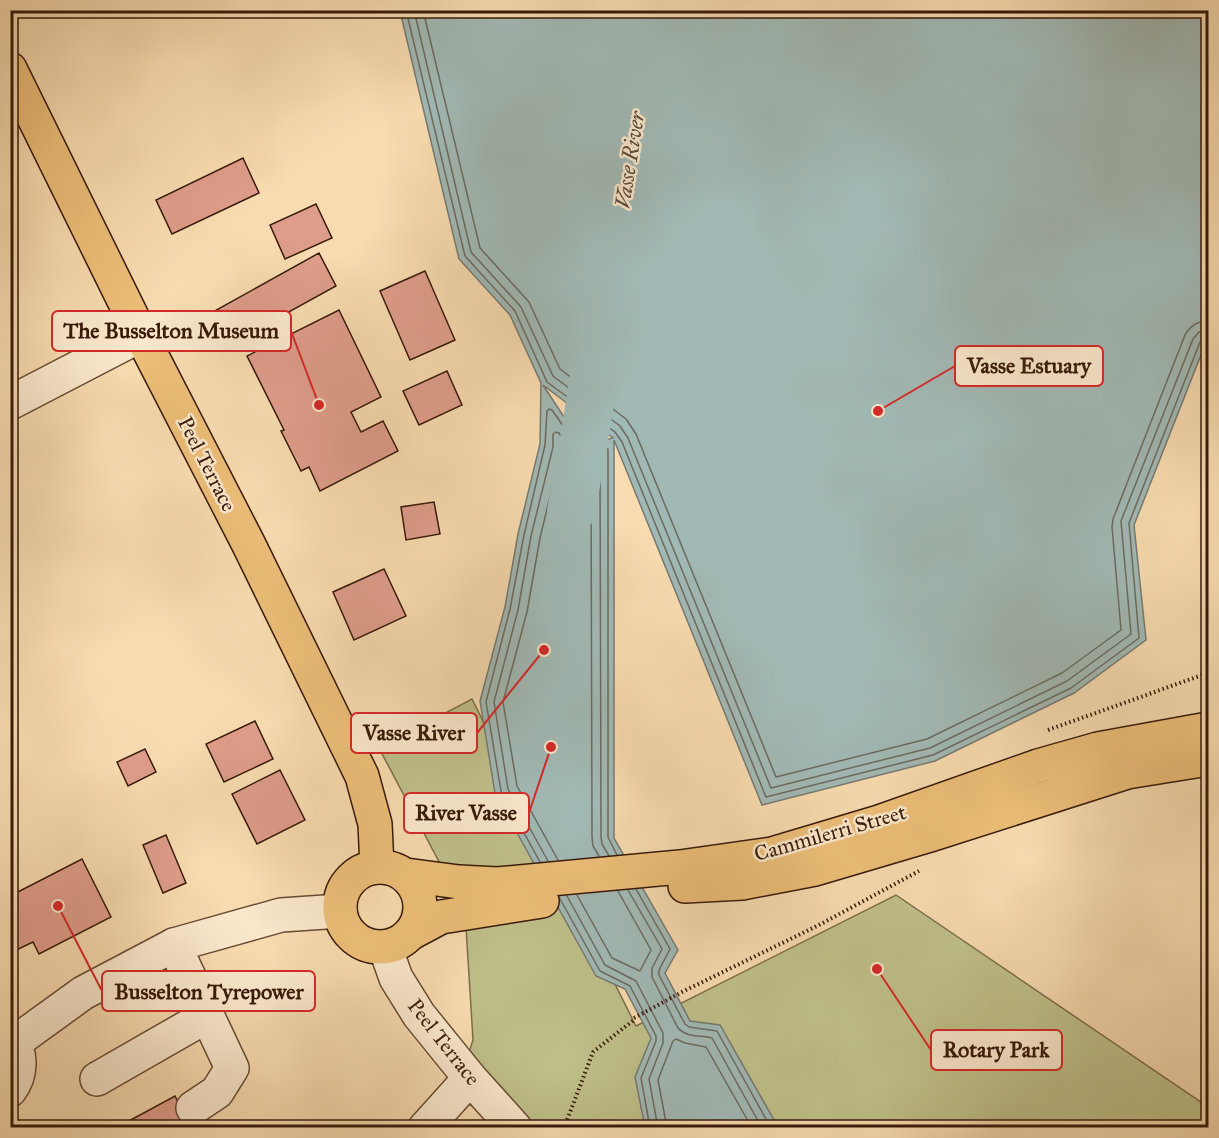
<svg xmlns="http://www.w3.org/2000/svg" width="1219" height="1138" font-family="'IM FELL Great Primer',serif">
<rect width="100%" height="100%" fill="#f8dbb0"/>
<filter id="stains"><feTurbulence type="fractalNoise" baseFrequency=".00333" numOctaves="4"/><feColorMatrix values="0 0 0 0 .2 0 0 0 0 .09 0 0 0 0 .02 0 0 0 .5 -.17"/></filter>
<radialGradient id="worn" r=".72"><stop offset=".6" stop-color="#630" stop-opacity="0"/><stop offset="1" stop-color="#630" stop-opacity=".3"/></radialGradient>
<path fill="#bfc08a" stroke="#7c6d4a" stroke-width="1.5" d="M472,699L636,1026L896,895L1208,1107V1127L531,1128L454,1099L473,1040L465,911L379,748Z"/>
<path fill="#a1b9b5" stroke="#777971" stroke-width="1.5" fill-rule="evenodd" d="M400,11H1208V337L1134,525L1146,640L1074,693L935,761L762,805L614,440V838L678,950L665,973L690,1021L720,1025L778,1127H645L635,1077L651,1038L625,989L596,976L495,793L480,701L505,607L518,534L540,444L541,383L510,315L459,259ZM543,385L613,438L583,446Z"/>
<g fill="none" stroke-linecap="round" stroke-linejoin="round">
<g stroke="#6c6a60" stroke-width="1.5">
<path d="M406,10L465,256L515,311L547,382L615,432L622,442L766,797L933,755L1071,688L1139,638L1129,523L1200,342L1204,338H1208"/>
<path d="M414,10L471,252L521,307L553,376L620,426L628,438L771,788L930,748L1067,681L1131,634L1121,521L1193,339L1199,332L1208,330"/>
<path d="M423,10L480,248L529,302L560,369L626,419L636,434L776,777L927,739L1062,673L1121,630L1112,527L1113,519L1185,335C1190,326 1198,321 1208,321"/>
<path d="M558,860L517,786L503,702L527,612L540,538L559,459L562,457C572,463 574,469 589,468L591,471L592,837L593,846L599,856"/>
<path d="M548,861L508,789L494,702L518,610L531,536L553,447V434L556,432L559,433C572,453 571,462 598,456L600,459L601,837L602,844L609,856"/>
<path d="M540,862L501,791L486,702L510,609L524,535L545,445L547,411L549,409L552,410L580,450L585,452L605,447L608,449V837L617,855"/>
<path d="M636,889L670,949L659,970V975L685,1024L689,1027L717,1031L771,1128"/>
<path d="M628,890L662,949L652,968V977L678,1028C687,1038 700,1035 712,1038L762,1128"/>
<path d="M577,895L612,958L640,971L651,950L618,891"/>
<path d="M567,896L605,965L636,981L663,1033V1043L649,1079L658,1128"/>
<path d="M559,897L600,971L630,986L656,1036V1041L641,1078L650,1128"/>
<path d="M667,1128L658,1080L673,1041L676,1039L685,1043L706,1047L752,1128"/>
</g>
<path stroke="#a1b9b5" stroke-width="48" d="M571,511L583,446L598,352"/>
</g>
<g fill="#de9d8a" stroke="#381a0a" stroke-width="1.5">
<path d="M243,158L259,193L172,234L156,200Z"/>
<path d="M316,204L332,238L285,259L270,225Z"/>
<path d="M319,253L336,286L229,345L211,313Z"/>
<path d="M425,271L455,340L410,360L380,291Z"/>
<path d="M339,310L381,397L351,412L361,432L383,421L398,451L320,491L309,467L301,471L281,431L284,430L247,356Z"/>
<path d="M447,371L462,405L419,425L403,391Z"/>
<path d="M434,502L440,534L406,540L401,507Z"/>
<path d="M384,569L406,616L354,640L333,592Z"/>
<path d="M255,721L273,759L224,782L206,744Z"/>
<path d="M145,749L156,772L128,786L117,762Z"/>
<path d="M280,770L305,820L257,844L232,794Z"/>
<path d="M166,835L186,883L163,893L143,845Z"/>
<path d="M82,859L111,917L39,954L33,942L10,953V896Z"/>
<path d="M175,1096L191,1128H116Z"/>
</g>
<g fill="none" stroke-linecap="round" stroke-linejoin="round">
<g stroke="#684a34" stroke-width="36">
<g id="minor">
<path d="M10,403L141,335"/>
<path d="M174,945L232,1068L217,1092L193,1108"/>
<path d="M385,947L396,978L419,1015L470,1078L515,1128"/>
<path d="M10,1040C23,1053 21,1076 10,1090"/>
<path d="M14,1043L83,993L174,945L281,915L340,911"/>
<path d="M97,1079L207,1016"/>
<path d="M425,1128L470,1078"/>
</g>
</g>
<g stroke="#381a0a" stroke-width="36">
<g id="major">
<path d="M10,69L141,335L249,545L362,776L375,824L377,867"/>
<circle cx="380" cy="907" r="40"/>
<path d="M406,875L459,882L497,884L680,867L772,854L879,822L1038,766L1098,749L1208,729"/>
<path d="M685,886L742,883L815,869L930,835L1127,772L1208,759"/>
<path d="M411,933L441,917L542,901"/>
</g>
</g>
<g stroke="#381a0a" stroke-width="4" stroke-dasharray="1.5 3" stroke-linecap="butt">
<path d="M1048,730L1208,673"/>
<path d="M634,1018L682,992L819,925L919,871"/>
<path d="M566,1123L581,1128"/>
<path d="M564,1128L593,1052L635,1019"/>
</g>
<use href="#minor" stroke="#fae8cc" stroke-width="33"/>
<use href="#major" stroke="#ecbe78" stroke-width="33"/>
</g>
<g text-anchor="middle" stroke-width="5" stroke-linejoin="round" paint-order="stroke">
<g font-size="21" fill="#381a0a" stroke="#fae8cc">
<text transform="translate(207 464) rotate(63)" y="7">Peel Terrace</text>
<text transform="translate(830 833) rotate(-16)" y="7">Cammilerri Street</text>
<text transform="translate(444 1042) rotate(52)" y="7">Peel Terrace</text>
</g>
<g font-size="22" font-style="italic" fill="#584a3d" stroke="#fae8cc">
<text transform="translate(629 160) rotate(-81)" y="8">Vasse River</text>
</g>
</g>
<path fill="none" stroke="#d62828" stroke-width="2" d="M319 405L291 331M878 411L955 366M544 650L477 733M551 747L529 813M58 906L102 991M877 969L931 1050"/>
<g fill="#d62828" stroke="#fae8cc" stroke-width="2">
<circle cx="319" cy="405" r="6"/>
<circle cx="878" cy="411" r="6"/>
<circle cx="544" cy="650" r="6"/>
<circle cx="551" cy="747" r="6"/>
<circle cx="58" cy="906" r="6"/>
<circle cx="877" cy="969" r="6"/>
</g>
<g fill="#fae8cc" stroke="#d62828" stroke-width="2">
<rect x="52" y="311" width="239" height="40" rx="6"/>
<rect x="955" y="346" width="148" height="40" rx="6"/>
<rect x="351" y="713" width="126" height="40" rx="6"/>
<rect x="404" y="793" width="125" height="40" rx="6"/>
<rect x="102" y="971" width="213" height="40" rx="6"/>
<rect x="931" y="1030" width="131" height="40" rx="6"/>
</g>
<g font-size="22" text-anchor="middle" font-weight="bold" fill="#381a0a">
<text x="171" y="338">The Busselton Museum</text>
<text x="1029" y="373">Vasse Estuary</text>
<text x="414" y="740">Vasse River</text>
<text x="466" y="820">River Vasse</text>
<text x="209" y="999">Busselton Tyrepower</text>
<text x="996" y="1057">Rotary Park</text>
</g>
<rect width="1219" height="1138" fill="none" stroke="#f8dbb0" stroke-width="36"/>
<rect x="12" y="12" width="1195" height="1114" fill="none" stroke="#381a0a" stroke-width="3"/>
<rect x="18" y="18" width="1183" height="1102" fill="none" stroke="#381a0a" stroke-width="1.5"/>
<rect width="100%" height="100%" filter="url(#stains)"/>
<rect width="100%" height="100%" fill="url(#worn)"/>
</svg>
